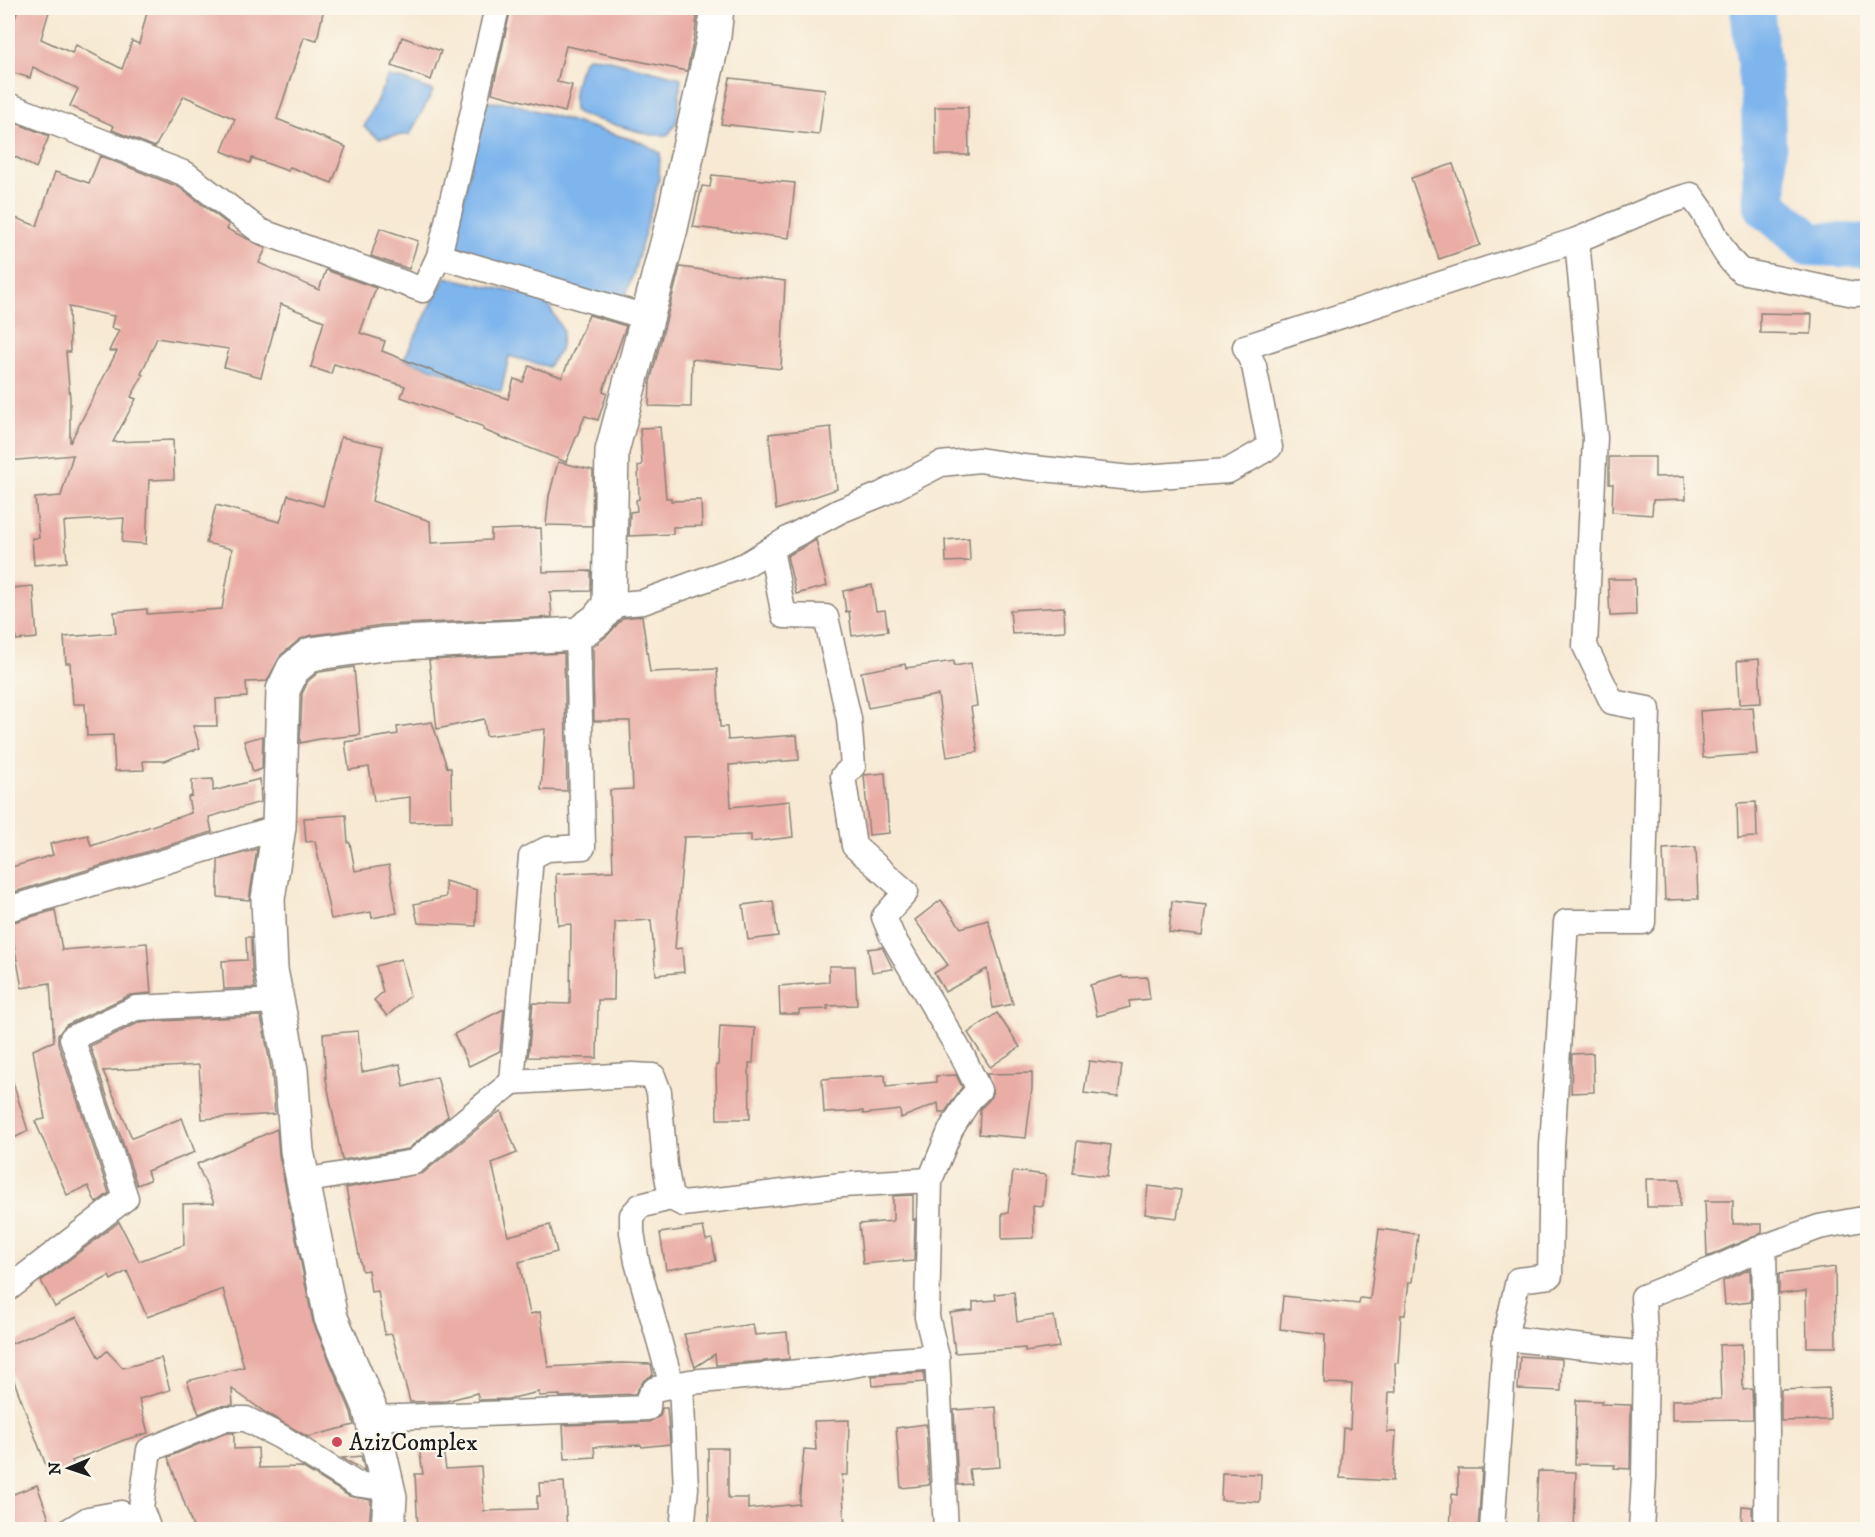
<svg xmlns="http://www.w3.org/2000/svg" width="1875" height="1537" font-family="'IM FELL DW Pica',serif">
<rect width="100%" height="100%" fill="#fbf7ec"/>
<filter id="ink" filterUnits="userSpaceOnUse"><feTurbulence type="fractalNoise" baseFrequency=".0167" numOctaves="2"/><feDisplacementMap in="SourceGraphic" scale="12" xChannelSelector="R" yChannelSelector="G"/><feConvolveMatrix kernelMatrix="1 2 1 2 8 2 1 2 1" color-interpolation-filters="sRGB"/></filter>
<filter id="wash" filterUnits="userSpaceOnUse"><feTurbulence type="fractalNoise" baseFrequency=".008" numOctaves="4" result="noise"/><feDisplacementMap in="SourceGraphic" scale="24" xChannelSelector="R" yChannelSelector="G"/><feGaussianBlur stdDeviation="1.35" result="paint"/><feColorMatrix in="noise" values="0 0 0 0 0 0 0 0 0 0 0 0 0 0 0 0 0 1.4 0 .05"/><feComposite in="paint" operator="in"/></filter>
<g filter="url(#wash)">
<rect width="100%" height="100%" fill="#f7e9d3"/>
<g fill="#7eb5ed" stroke="#4d6884" stroke-width="1.5">
<path d="M587,57L602,58L681,78L677,121L668,135H651L581,115L574,110C572,93 577,70 587,57Z"/>
<path d="M388,77L402,79L433,91L410,134L379,138L364,127Z"/>
<path d="M485,102L511,103L643,143L660,153L659,180L634,272L625,297L606,298L464,254L453,245Z"/>
<path d="M445,277L545,299L563,331L560,350L548,367L509,356L501,392L404,359Z"/>
</g>
<g fill="none" stroke-linecap="round" stroke-linejoin="round">
<path stroke="#7eb5ed" stroke-width="44" d="M1752,8L1763,104L1766,206L1809,244L1868,246"/>
</g>
<g id="blocks">
<g fill="#e9ada6" fill-rule="evenodd">
<path d="M18,8H50L41,39L72,53L76,45L122,69L132,41L139,44L148,8H324L317,40L304,37L277,119L346,147L332,183L290,167L288,171L252,158L250,163L222,151L235,119L184,96L155,147L112,130L114,126L70,106L78,89L33,67L30,78L8,71V44Z"/>
<path d="M511,8H698L695,33L687,71L566,46L557,82L572,85L565,112L492,93Z"/>
<path d="M402,37L441,51L431,80L392,66Z"/>
<path d="M730,78L825,89L819,135L721,124Z"/>
<path d="M935,107H968L969,155H936Z"/>
<path d="M8,120L49,136L36,168L8,153Z"/>
<path d="M100,156L179,187L229,225L227,229L266,248L259,263L319,290L326,270L376,288L360,333L385,341L382,351L468,385L508,399L514,379L523,382L529,366L562,377L589,315L626,326L603,391L607,393L598,420L585,416L566,462L483,430L484,427L401,397L405,386L334,364L331,374L311,367L324,321L281,304L261,377L224,367L229,349L157,338L141,374L143,375L131,397L136,399L113,442L173,440L174,479L149,480L146,544L122,542L124,518L71,521L64,522L67,562L34,565L32,538H39L35,498L61,496L73,455L8,461V215L37,226L55,172L89,183ZM69,307L114,316L111,328L119,330L109,351H117L70,443V398L66,352H70Z"/>
<path d="M1453,164L1480,245L1439,259L1411,178Z"/>
<path d="M712,175L795,183L789,238L693,227L702,186L710,187Z"/>
<path d="M380,228L418,241L409,269L371,256Z"/>
<path d="M680,267L785,281L781,369L692,359L691,407L649,406L650,382Z"/>
<path d="M1760,313L1812,314L1811,334L1760,333Z"/>
<path d="M660,427L666,498H671V501L701,500L702,526L673,527V534L629,536L630,512L637,511L636,500L639,499L638,466L642,465L640,428Z"/>
<path d="M831,427L837,489L776,510L769,434Z"/>
<path d="M341,437L383,446L372,501L430,521L431,543L491,540V530L541,528L543,572L591,571V591L550,592L552,617L382,625L308,636L299,640L281,655L267,681L246,682L247,697L216,699L217,726H193L200,748L164,761H143L144,770L115,771L113,735L87,736L85,704H73L70,663H66L64,637L116,633L114,612L147,609V614L222,609L232,549L206,543L216,505L280,522L288,495L323,506Z"/>
<path d="M1609,457H1655V477L1685,476L1686,499L1653,500L1652,515L1612,512L1613,484H1609Z"/>
<path d="M558,462L593,470L592,526L546,525L549,496Z"/>
<path d="M969,538L970,561L946,562L945,540Z"/>
<path d="M816,540L827,586L796,594L787,556Z"/>
<path d="M1608,579H1635L1636,615L1610,616Z"/>
<path d="M872,585L876,611L885,610L888,631L852,636L849,611L846,612L843,591Z"/>
<path d="M33,586L37,638L16,640L12,588Z"/>
<path d="M1064,607L1065,631L1012,634L1010,610Z"/>
<path d="M642,616L650,672L717,669L720,727H727L728,740L797,735L799,760L729,765L731,807L790,801L793,837L751,842V835L684,837L675,949L682,948L684,972L656,975L651,920L615,922L614,1000H598L597,1058L528,1057L533,1003L570,1004L571,924L558,925L556,874L613,871L610,790L633,789L630,721H594L593,647L608,635L623,618Z"/>
<path d="M564,653L567,791L541,790L545,729L486,736L484,719L437,729L429,660Z"/>
<path d="M1759,659L1761,703L1739,704L1737,661Z"/>
<path d="M954,661V666L971,663L977,706L971,707L978,752L947,757L938,695L868,708L861,672L905,664L906,668Z"/>
<path d="M354,667L360,735L319,739L300,743L302,694L308,681L319,672Z"/>
<path d="M1753,707L1757,754L1703,758L1700,711Z"/>
<path d="M432,722L447,767L451,768L452,821L410,822V797L374,801L369,767L349,770L345,742L398,734L397,727Z"/>
<path d="M263,736L262,769L253,772L244,741Z"/>
<path d="M885,773L889,833L869,835L864,775Z"/>
<path d="M213,779V791L260,779L261,802L209,817L212,832L8,894V868L53,855L50,844L88,835L91,846L191,813L188,797L192,796V780Z"/>
<path d="M1756,802L1757,837L1738,838L1737,803Z"/>
<path d="M346,815L348,843H350L355,871L389,865L397,913L372,918L371,912L331,919L315,841L306,842L304,818Z"/>
<path d="M1696,847L1698,899L1665,900L1663,849Z"/>
<path d="M257,849L249,900L218,897V860Z"/>
<path d="M445,881L477,890L476,926L418,923L414,904L446,897Z"/>
<path d="M941,900L961,928L988,920L1013,1004L993,1008L987,969L945,992L934,973L948,965L915,920Z"/>
<path d="M773,901L778,936L748,940L743,905Z"/>
<path d="M1172,901L1206,905L1202,936L1169,932Z"/>
<path d="M55,910L62,950L147,943L151,993L130,995L66,1025L58,1035V1043L109,1193L96,1203L88,1186L67,1195L35,1121L45,1119L33,1050L54,1041L50,983L22,988L10,923Z"/>
<path d="M246,937H251L252,971L255,988L224,989L222,961L247,960Z"/>
<path d="M882,947L893,969L872,972L868,949Z"/>
<path d="M401,959L410,996L387,1016L374,1000L383,992L376,966Z"/>
<path d="M829,966H855L857,1005L827,1006L828,1009L799,1010V1014H780L779,986L829,982Z"/>
<path d="M1122,976L1123,978L1147,977L1150,999L1129,1001L1130,1007L1097,1016L1090,985Z"/>
<path d="M504,1009L500,1051L469,1066L454,1034Z"/>
<path d="M997,1013L1020,1047L990,1067L968,1033Z"/>
<path d="M261,1016L272,1073L275,1114L202,1119L199,1065L103,1071L132,1138L182,1118L195,1152L147,1171L150,1180L137,1185L90,1046L140,1022Z"/>
<path d="M720,1026L755,1028L753,1063H749L750,1119H717L716,1065H718Z"/>
<path d="M358,1031L362,1072L400,1064L404,1087L437,1077L448,1116L408,1149L342,1160L326,1079L323,1034Z"/>
<path d="M1593,1053L1594,1092L1571,1093L1572,1054Z"/>
<path d="M1089,1061L1122,1065L1118,1097L1084,1093Z"/>
<path d="M1032,1073V1089L1026,1138L979,1134L980,1109L989,1100L993,1092L987,1074Z"/>
<path d="M885,1075L886,1087L936,1082V1076L956,1075L962,1087L945,1112H939L938,1103L901,1118L900,1110L863,1114V1111L824,1113L822,1079Z"/>
<path d="M8,1079H12L28,1131L8,1141Z"/>
<path d="M501,1111L517,1153L492,1163L508,1236L550,1225L557,1252L519,1262L530,1314L540,1312L548,1367L622,1363L651,1364L653,1375L644,1380L635,1394L560,1397V1395L539,1396V1392L508,1399L479,1400L477,1393L446,1401L410,1402L392,1334L385,1335L378,1291L371,1292L368,1270L362,1271L346,1188L423,1173L496,1114Z"/>
<path d="M277,1129L279,1155L313,1322L351,1412L354,1425L308,1437L266,1413L232,1389L233,1405L218,1406L199,1414L187,1381L244,1367L223,1289L147,1317L127,1271L111,1280L109,1276L55,1307L41,1281L119,1222L139,1261L184,1245L183,1204L214,1203L197,1164Z"/>
<path d="M1077,1141L1111,1145L1107,1177L1073,1173Z"/>
<path d="M1013,1171L1046,1175L1043,1206L1033,1205L1034,1238L1002,1239V1213H1008Z"/>
<path d="M1646,1179H1680V1207H1647Z"/>
<path d="M1148,1186L1181,1190L1177,1218L1145,1214Z"/>
<path d="M913,1195V1220L915,1219L914,1261L903,1262V1260L863,1264L859,1224L893,1221V1196Z"/>
<path d="M1705,1201H1733V1224H1762V1233L1707,1257Z"/>
<path d="M703,1227L706,1240L712,1239L716,1261L666,1270L660,1233Z"/>
<path d="M1379,1229L1418,1234L1412,1282H1409L1405,1315H1401L1398,1363H1395L1396,1392H1389L1387,1432H1396L1393,1481L1340,1478L1343,1428L1350,1429L1352,1384L1324,1383L1325,1334L1280,1329L1283,1296L1359,1304L1360,1298L1370,1299Z"/>
<path d="M1835,1267L1836,1347H1807L1806,1291L1779,1294V1274Z"/>
<path d="M1750,1269L1751,1302L1725,1305L1723,1281Z"/>
<path d="M1014,1292L1017,1322L1054,1316L1059,1347L1025,1352V1348L955,1353L950,1313L973,1310V1302L996,1300L995,1294Z"/>
<path d="M77,1317L99,1358L107,1351L123,1368L161,1358L170,1390L139,1399L148,1433L124,1440L72,1461L74,1466L50,1476L8,1365V1345Z"/>
<path d="M753,1324L755,1335L787,1332L789,1359L716,1365L715,1354L695,1367L684,1334Z"/>
<path d="M1742,1344L1743,1390L1752,1389L1753,1419L1672,1420V1400L1721,1399L1719,1345Z"/>
<path d="M1520,1356L1562,1359L1561,1391L1518,1389Z"/>
<path d="M924,1372V1382L873,1386L872,1376Z"/>
<path d="M1829,1388L1830,1420L1781,1421V1390Z"/>
<path d="M1576,1400L1602,1401L1601,1404L1631,1405L1630,1469L1614,1468L1615,1465L1575,1464Z"/>
<path d="M996,1407L1000,1467L969,1469L971,1484L958,1485L954,1410Z"/>
<path d="M662,1408H667L670,1444L642,1447L641,1445L594,1447L595,1457L565,1459L563,1425L649,1422L660,1416Z"/>
<path d="M849,1420L848,1475H842L845,1530H709L708,1448H728V1498H748V1509L799,1504L804,1449L816,1450L814,1421Z"/>
<path d="M926,1424L929,1485L901,1488L896,1428Z"/>
<path d="M226,1433H234V1449L258,1448L259,1468L302,1467L349,1496L371,1500L369,1530H194L168,1457Z"/>
<path d="M442,1444L446,1469L481,1467L484,1511L537,1509V1496H540L539,1483L564,1482L567,1530H418L415,1474H423L419,1447Z"/>
<path d="M361,1456L365,1471L342,1458Z"/>
<path d="M1458,1469H1482L1478,1530H1450L1452,1494L1458,1495Z"/>
<path d="M1538,1471L1576,1472L1574,1530H1535Z"/>
<path d="M1222,1473L1261,1474L1260,1502L1221,1500Z"/>
<path d="M37,1485L53,1530H8V1496Z"/>
<path d="M1742,1506L1752,1507V1530H1741Z"/>
</g>
</g>
</g>
<g filter="url(#ink)">
<use href="#blocks" fill-opacity="0" stroke="#8a8278" stroke-width="1.5"/>
<g fill="none" stroke-linecap="round" stroke-linejoin="round">
<g stroke="#8a8278" stroke-width="27">
<g id="street">
<path d="M8,105L186,174L260,231L423,290L439,256L646,317"/>
<path d="M1577,240L1662,204L1691,195C1695,201 1701,208 1705,215C1715,234 1724,257 1741,271L1854,294L1868,293"/>
<path d="M439,256L497,8"/>
<path d="M771,549L784,616L826,617L849,719L853,766L843,776L854,846L906,892L884,917L892,936L962,1055L979,1090L970,1099L951,1129L930,1180L927,1317L937,1357L946,1530"/>
<path d="M609,605L643,602L745,565L791,537L840,511L882,494L941,464L979,460L1024,467L1131,478L1228,471L1270,447L1254,366L1245,347L1577,240L1595,438L1585,646L1612,702L1648,709L1643,922H1566L1552,1146L1550,1276L1518,1280L1505,1338L1492,1530"/>
<path d="M8,909L279,827"/>
<path d="M512,1082L632,1075L653,1076L659,1092L665,1165L671,1198L683,1204L842,1185L930,1180"/>
<path d="M303,1181L414,1162L512,1082L531,857L547,849L583,847L578,634"/>
<path d="M671,1198L640,1206L632,1215V1232L637,1262L672,1386"/>
<path d="M1764,1247L1767,1431L1766,1530"/>
<path d="M8,1289L126,1198L72,1038L136,1008L277,1001"/>
<path d="M1505,1338L1646,1354L1643,1297L1724,1265L1759,1249L1819,1227L1868,1218"/>
<path d="M681,1384L686,1488L682,1530"/>
<path d="M372,1418L648,1408L649,1396L655,1389L690,1382L831,1369L870,1362L937,1357"/>
<path d="M70,1530L88,1519L121,1513L147,1530"/>
<path d="M149,1530L141,1508L149,1450L223,1419H246L281,1437L356,1484L378,1487L390,1497"/>
<path d="M1641,1530L1644,1477L1646,1354"/>
</g>
</g>
<g stroke="#8a8278" stroke-width="36">
<path id="secondary" d="M388,1530L390,1497L369,1406L331,1318L297,1151L291,1070L271,970L268,899L279,827L283,690L293,669L311,654L383,644L578,634L597,620L609,605L612,451L671,228L714,36L717,8"/>
</g>
<use href="#street" stroke="#fff" stroke-width="24"/>
<use href="#secondary" stroke="#fff" stroke-width="33"/>
</g>
</g>
<circle fill="#d1495b" stroke="#fbf7ec" stroke-width="2" cx="337" cy="1442" r="6"/>
<g text-anchor="middle" stroke-width="4.5" stroke-linejoin="round" paint-order="stroke">
<g font-size="24" fill="#1c1c1c" stroke="#fbf7ec" text-anchor="start">
<text x="349" y="1450">AzizComplex</text>
</g>
</g>
<rect width="1875" height="1537" fill="none" stroke="#fbf7ec" stroke-width="30"/>
<g transform="translate(69 1468) rotate(268)" stroke="#fbf7ec" stroke-width="4.5" paint-order="stroke">
<path d="M0-4.5L10 22L0 15L-10 22Z" fill="#1c1c1c"/>
<text y="-9" font-size="16" font-weight="bold" text-anchor="middle" fill="#1c1c1c">N</text>
</g>
</svg>
